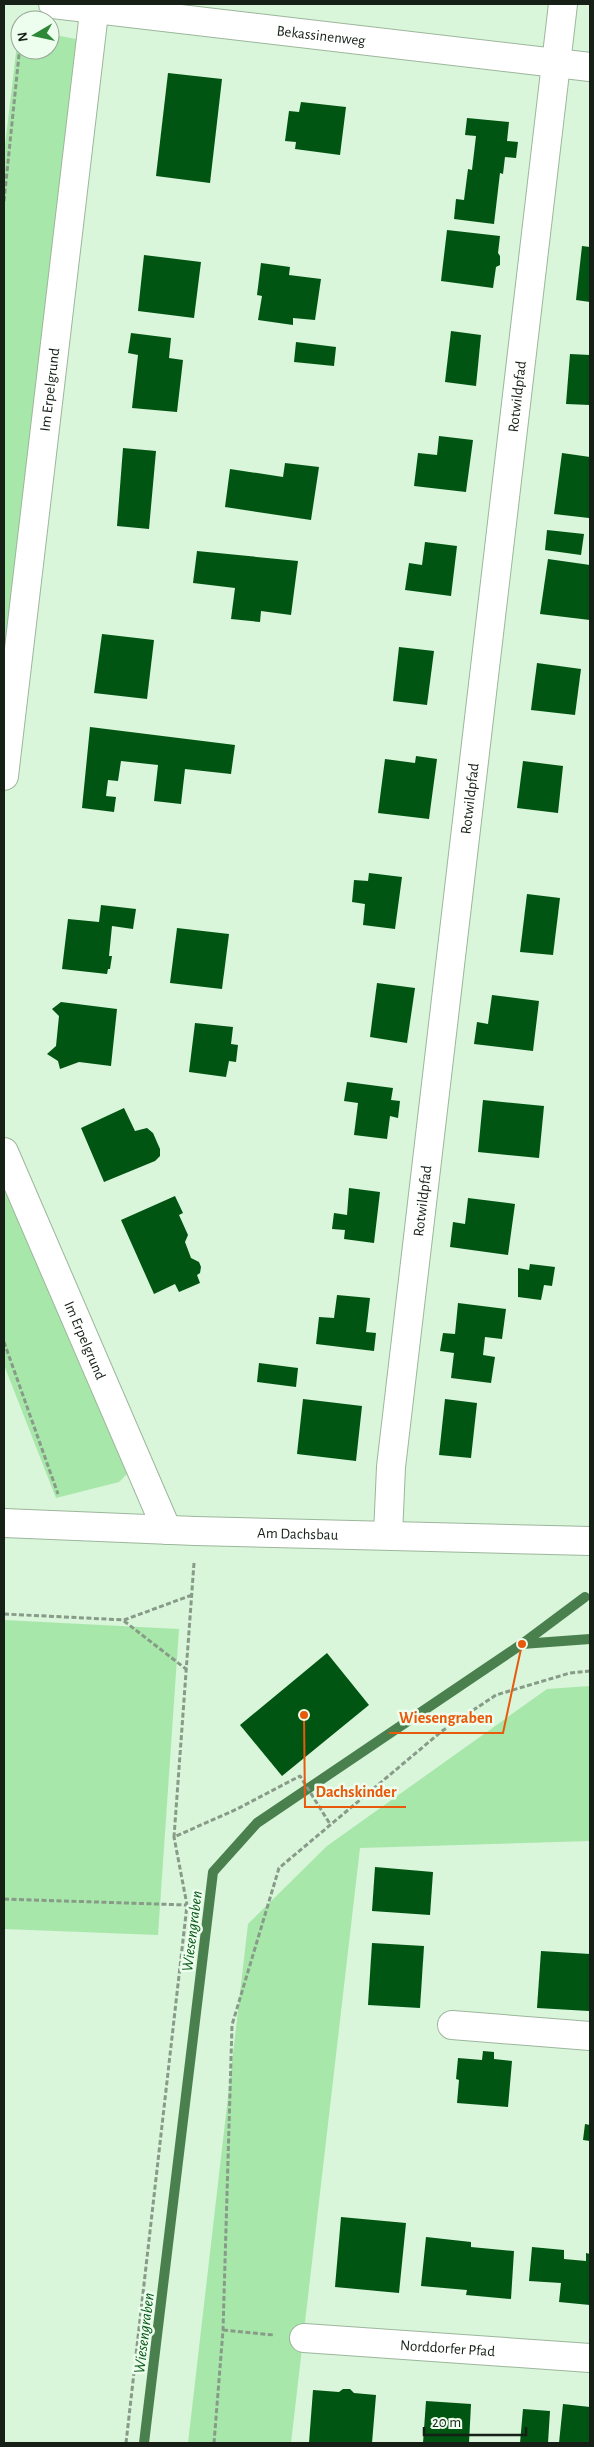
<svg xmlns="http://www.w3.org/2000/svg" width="594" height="2447" font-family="'Alegreya Sans',sans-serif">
<rect width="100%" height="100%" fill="#d9f5da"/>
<g fill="#a8e7aa">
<path d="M19,27L20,50H50V34L81,40L4,683V154Z"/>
<path d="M4,1187L130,1471L119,1482L56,1498L4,1365Z"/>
<path d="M4,1620L179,1629L158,1935L4,1929Z"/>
<path d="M590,1686V1841L360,1848L291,2443H188L248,1924L327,1846L547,1689Z"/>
</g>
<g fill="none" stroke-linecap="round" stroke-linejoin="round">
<g stroke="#4a804e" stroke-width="10">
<path d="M522,1644L585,1597"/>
<path d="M144,2443L213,1872L257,1823L522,1644L590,1639"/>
</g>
</g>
<g fill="#005512">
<path d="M168,73L222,79L210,183L156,176Z"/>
<path d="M301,102L346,107L340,155L295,149L296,142L285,141L289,111L299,112Z"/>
<path d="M467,118L509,122L507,141L518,142L516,158L505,157L503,174L500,173L494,224L454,219L456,199L464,200L468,169L472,170L476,136L465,135Z"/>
<path d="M447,230L500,236L498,253L500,256V265L496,267L493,288L441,281Z"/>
<path d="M582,246L590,247V302L576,300Z"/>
<path d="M144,255L201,262L194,318L138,311Z"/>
<path d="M261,263L290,267L289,275L321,279L315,320L293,318V325L258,320L262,296L257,295Z"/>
<path d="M451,331L481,335L476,386L445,382Z"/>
<path d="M131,333L171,338L169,358L183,360L177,412L132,408L138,355L128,353Z"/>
<path d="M296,342L336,347L334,366L294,362Z"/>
<path d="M570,354L590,355V405L566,404Z"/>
<path d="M439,436L473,440L466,492L414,486L418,453L437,455Z"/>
<path d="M123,448L156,451L149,529L117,526Z"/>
<path d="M562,453L590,457L589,518L554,514Z"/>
<path d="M285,463L319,467L311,520L225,507L230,469L283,477Z"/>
<path d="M547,530L584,534L581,555L545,550Z"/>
<path d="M425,542L457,546L451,596L405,590L409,563L422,565Z"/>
<path d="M197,551L298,561L291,615L261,611L260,622L231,619L235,588L193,583Z"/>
<path d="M548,559L590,565V620L540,614Z"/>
<path d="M102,634L154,640L147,699L94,693Z"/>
<path d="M399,647L434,651L427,705L393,701Z"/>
<path d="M537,663L581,669L575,715L531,710Z"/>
<path d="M90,727L235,745L231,774L185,769L181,804L154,801L158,765L121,761L118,781L108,780L106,796L116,797L114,812L82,808Z"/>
<path d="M416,756L437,759L429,819L378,813L385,759L415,763Z"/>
<path d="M523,761L563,766L558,813L517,808Z"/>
<path d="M369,873L402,877L395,929L363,925L365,904L352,902L354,880L368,881Z"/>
<path d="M527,894L560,898L553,955L520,952Z"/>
<path d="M101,905L136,909L133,929L112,926L109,956H112L110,969H108L107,974L62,969L68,919L99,922Z"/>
<path d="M177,928L229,934L222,989L170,983Z"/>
<path d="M377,983L415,988L407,1043L370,1037Z"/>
<path d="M492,995L539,1001L533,1051L474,1044L477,1022L488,1024Z"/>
<path d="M61,1002L117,1009L111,1066L79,1062L60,1069L58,1061L47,1054L56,1046L59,1016L52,1009Z"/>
<path d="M195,1023L233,1027L231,1044L238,1045L236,1062L229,1061L226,1077L189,1072Z"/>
<path d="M347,1082L393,1088L391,1100L400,1101L398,1118L390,1116L387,1139L354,1135L358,1103L344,1101Z"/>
<path d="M483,1100L544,1106L539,1158L478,1152Z"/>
<path d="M124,1108L135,1131L147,1128L153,1133L160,1149V1156L155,1161L104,1182L81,1128Z"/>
<path d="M349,1188L380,1192L374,1243L344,1239L345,1230L332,1229L334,1213L347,1215Z"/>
<path d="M175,1196L183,1213L179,1215L188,1235L185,1242L191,1258L199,1262L201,1267L200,1273L197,1275L200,1283L179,1292L175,1284L154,1294L121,1220Z"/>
<path d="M468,1198L515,1204L508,1255L450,1247L453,1222L465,1224Z"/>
<path d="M530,1264L555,1267L552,1286L544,1285L541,1300L518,1297V1268L529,1270Z"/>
<path d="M337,1295L370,1298L366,1332L376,1333L374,1351L316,1344L319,1317L334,1318Z"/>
<path d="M458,1303L506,1309L502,1339L485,1337L483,1355L495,1357L491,1383L451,1378L454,1353L440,1351L443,1333L455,1334Z"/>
<path d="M259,1363L298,1368L296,1387L257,1382Z"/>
<path d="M303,1399L362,1406L356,1461L297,1454Z"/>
<path d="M445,1399L477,1403L471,1458L439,1455Z"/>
<path d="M327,1653L369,1705L282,1776L240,1725Z"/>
<path d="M375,1867L433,1872L430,1915L372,1911Z"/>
<path d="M372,1943L424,1946L420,2008L368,2005Z"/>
<path d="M541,1951L590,1954L589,2011L537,2008Z"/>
<path d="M483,2051L494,2052V2059L512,2061L508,2107L457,2103L459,2080L456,2079L458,2058L482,2060Z"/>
<path d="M585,2124L590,2125V2141L583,2140Z"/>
<path d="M341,2217L406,2223L399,2293L335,2287Z"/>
<path d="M426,2237L471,2242V2247L514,2251L511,2299L466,2295L467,2290L421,2286Z"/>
<path d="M532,2247L564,2250V2259L586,2261V2253L590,2254V2305L559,2302L561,2283L529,2281Z"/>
<path d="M343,2389H350L354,2393L376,2395L372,2443H309L313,2390L339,2392Z"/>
<path d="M426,2401L471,2404L469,2443H423Z"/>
<path d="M563,2404L590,2407V2443H559Z"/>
<path d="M523,2409L550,2411L548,2443H520Z"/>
</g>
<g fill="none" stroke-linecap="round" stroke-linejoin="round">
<g stroke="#9cb69c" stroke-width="30">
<g id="minor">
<path id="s1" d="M53,4L590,67"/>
<path id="s2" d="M4,776L95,4"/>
<path id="s3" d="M4,1152L167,1530"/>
<path id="s4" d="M4,1523L195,1531L590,1541"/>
<path id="s5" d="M388,1535L391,1467L563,4"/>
<path d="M452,2025L590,2036"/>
<path id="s6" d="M304,2338L590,2358"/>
</g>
</g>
<g stroke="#879b88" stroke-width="3" stroke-dasharray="5 2.5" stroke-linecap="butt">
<path d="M4,201L20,45"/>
<path d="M4,1342L58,1494"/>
<path d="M194,1563L174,1837L237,1809L300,1776L330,1824"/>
<path d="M4,1614L124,1620L192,1595"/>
<path d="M124,1621L186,1669"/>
<path d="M4,1899L187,1905"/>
<path d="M223,2330L274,2335"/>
<path d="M126,2443L187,1905L174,1837"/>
<path d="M214,2443L223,2330L232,2025L279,1868L442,1731L496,1695L570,1673L590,1671"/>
</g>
<use href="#minor" stroke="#fff" stroke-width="28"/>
</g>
<g text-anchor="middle" stroke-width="5" stroke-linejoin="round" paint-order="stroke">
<g font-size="15" fill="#162017" stroke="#eefeee">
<text dy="5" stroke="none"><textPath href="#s1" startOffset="270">Bekassinenweg</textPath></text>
<text dy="5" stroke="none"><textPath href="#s2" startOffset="389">Im Erpelgrund</textPath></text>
<text dy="5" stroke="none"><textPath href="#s5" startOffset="1146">Rotwildpfad</textPath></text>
<text dy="5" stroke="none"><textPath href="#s5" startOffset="741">Rotwildpfad</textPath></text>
<text dy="5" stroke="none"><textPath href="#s5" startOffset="336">Rotwildpfad</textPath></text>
<text dy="5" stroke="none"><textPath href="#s3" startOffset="205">Im Erpelgrund</textPath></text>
<text dy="5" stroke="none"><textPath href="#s4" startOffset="294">Am Dachsbau</textPath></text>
<text dy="5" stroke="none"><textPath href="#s6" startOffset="144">Norddorfer Pfad</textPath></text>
</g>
<g font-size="16" font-style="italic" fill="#085a19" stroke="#eefeee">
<text transform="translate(191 1931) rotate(-83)" y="6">Wiesengraben</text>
<text transform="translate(143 2333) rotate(-83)" y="6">Wiesengraben</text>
</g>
</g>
<path fill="none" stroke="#e8590c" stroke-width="2" d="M522 1644L503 1733H389M304 1715L305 1807H406"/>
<g fill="#e8590c" stroke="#eefeee" stroke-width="2">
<circle cx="522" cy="1644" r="5"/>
<circle cx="304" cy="1715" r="5"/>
</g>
<g font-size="16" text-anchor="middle" font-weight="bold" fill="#e8590c" stroke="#eefeee" stroke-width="5" stroke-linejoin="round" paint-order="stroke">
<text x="446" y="1723">Wiesengraben</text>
<text x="356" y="1797">Dachskinder</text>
</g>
<rect width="594" height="2447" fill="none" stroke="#162017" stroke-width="10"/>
<g transform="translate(35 35) rotate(261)"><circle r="24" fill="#eefeee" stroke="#98a598"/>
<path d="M0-4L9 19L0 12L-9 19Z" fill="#2d8838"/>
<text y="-8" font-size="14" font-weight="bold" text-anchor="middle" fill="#162017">N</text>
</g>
<path d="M424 2427v8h102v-8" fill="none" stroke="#162017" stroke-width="2.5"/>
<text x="432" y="2427" font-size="15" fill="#162017" stroke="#eefeee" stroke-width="4" paint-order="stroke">20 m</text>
</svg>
